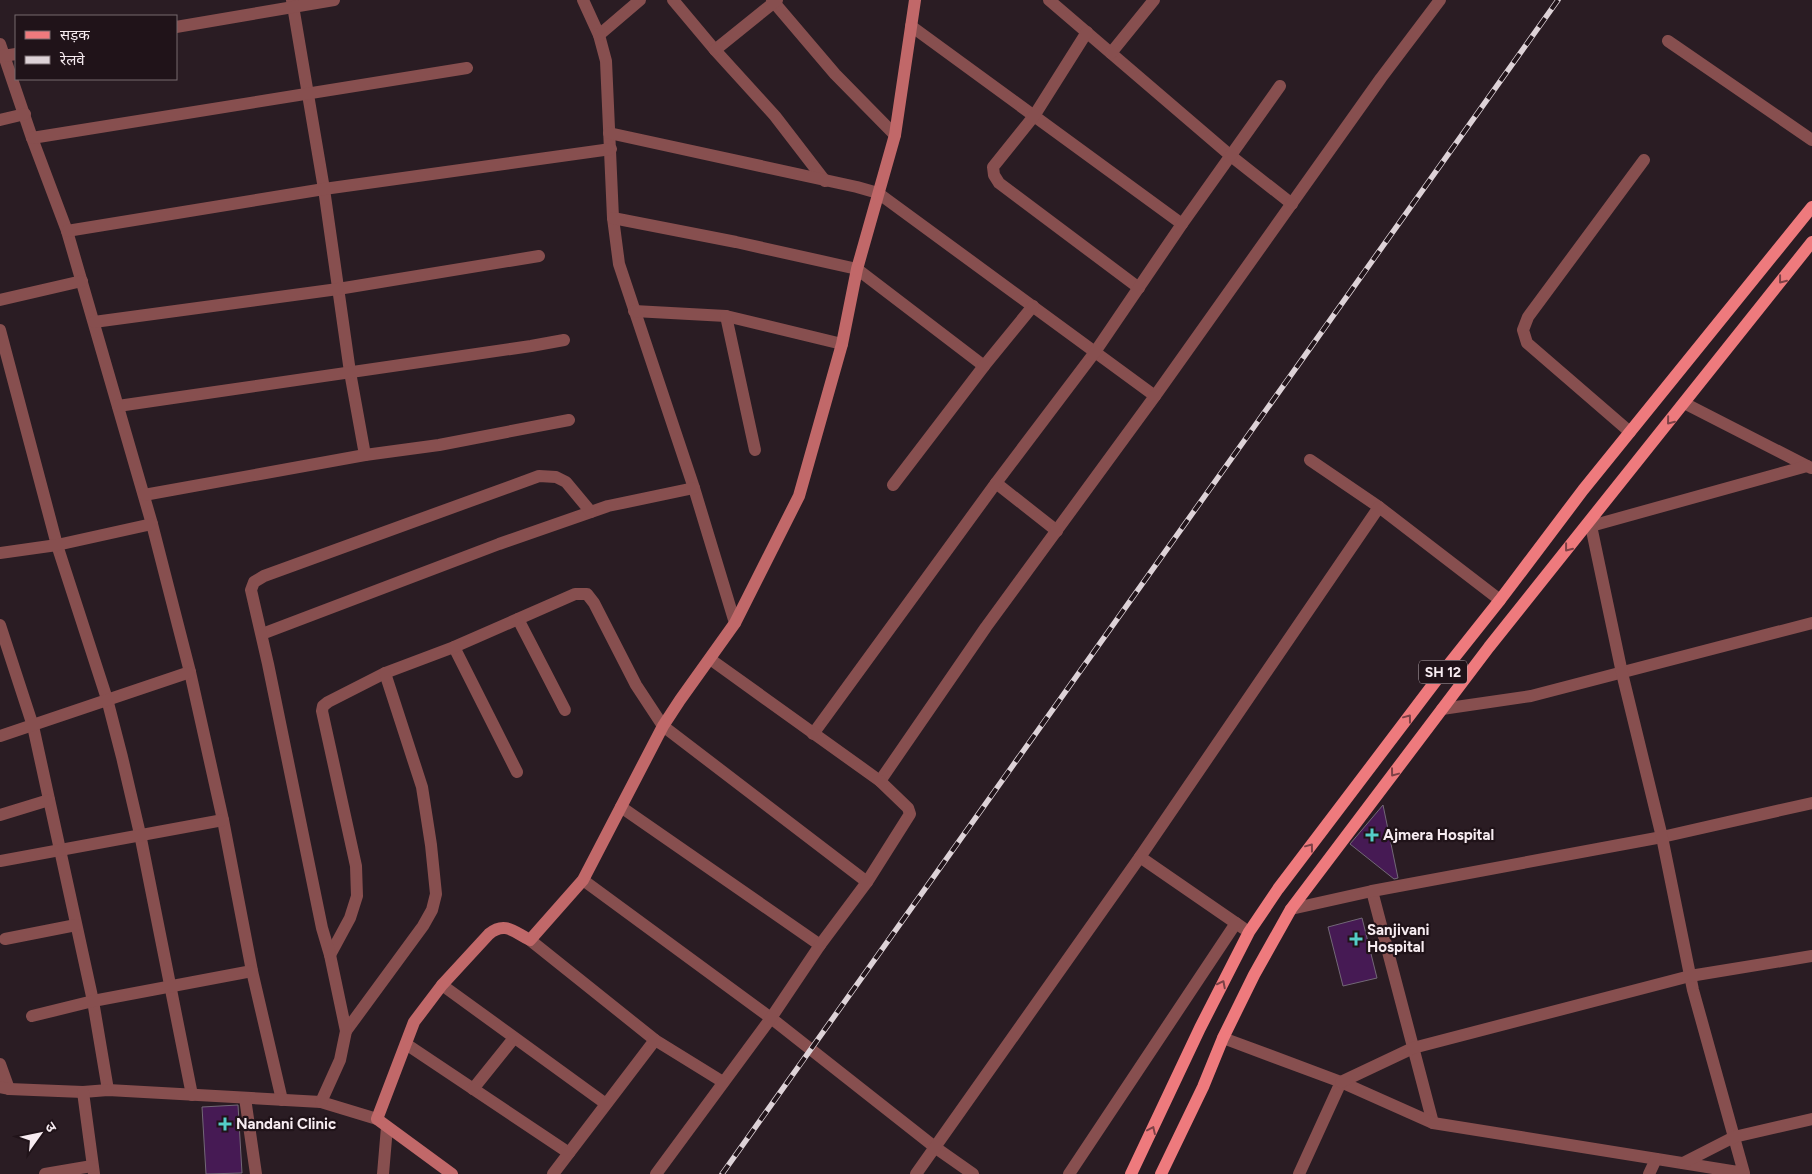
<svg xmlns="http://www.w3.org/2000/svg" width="1812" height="1174" font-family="Figtree,'Noto Sans Devanagari',sans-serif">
<rect width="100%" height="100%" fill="#2a1c23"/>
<g fill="#461a54" stroke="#726876">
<path d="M1383,805L1398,878L1394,879L1350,844Z"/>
<path d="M1362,918L1377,978L1343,986L1328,927Z"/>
<path d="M238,1105L242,1173L206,1174L202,1107Z"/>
</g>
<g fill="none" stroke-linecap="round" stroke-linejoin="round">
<g stroke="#874f4f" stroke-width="12">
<path d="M292,0L324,189L350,372L365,455"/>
<path d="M583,0L599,35L606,61L613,218L619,264L694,488L735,623"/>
<path d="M673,0L715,50L775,116L825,181"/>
<path d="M772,0L835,74L895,135"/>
<path d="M1049,0L1231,156L1292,204"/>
<path d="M911,26L1182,224"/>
<path d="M176,27L334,0"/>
<path d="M1087,32L1034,116L993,167L994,175L999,183L1139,288"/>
<path d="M599,35L640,0"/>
<path d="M1668,41L1812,140"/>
<path d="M0,44L32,138L67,231L152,524L190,672L223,820L252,971L282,1100"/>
<path d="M715,50L777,0"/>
<path d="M1111,53L1154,0"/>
<path d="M3,56L16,54"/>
<path d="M0,120L25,114"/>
<path d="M609,133L857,187L878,193L1155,396"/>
<path d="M32,138L467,68"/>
<path d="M613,218L736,242L857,269L984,366"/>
<path d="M67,231L324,189L611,149"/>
<path d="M0,300L82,281"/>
<path d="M634,311L726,316L842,344"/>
<path d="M726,316L755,450"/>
<path d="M94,322L338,289L539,256"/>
<path d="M0,330L57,545L107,699L122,757L140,834L192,1095"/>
<path d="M1684,403L1811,468"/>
<path d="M118,406L531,346L564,340"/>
<path d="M1630,432L1527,343L1523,330L1528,317L1644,160"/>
<path d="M1310,460L1379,507"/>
<path d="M996,483L1057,531"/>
<path d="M893,485L984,366L1033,306"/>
<path d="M144,495L365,455L439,445L569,420"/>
<path d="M1591,526L1807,466"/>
<path d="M0,553L57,545L152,524"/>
<path d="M518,619L565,710"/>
<path d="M0,625L33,726L93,1001L108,1090"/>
<path d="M262,634L499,544L608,506L694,488"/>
<path d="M454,647L517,772"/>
<path d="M1442,709L1531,696L1812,623"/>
<path d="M813,734L996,483L1095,352L1182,224L1280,86"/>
<path d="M0,736L190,672"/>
<path d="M880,781L986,627L1155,396L1381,78L1440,0"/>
<path d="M621,807L820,945"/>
<path d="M0,815L49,800"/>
<path d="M1140,857L1243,928"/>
<path d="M0,861L223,820"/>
<path d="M583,880L771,1018L936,1148L973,1174"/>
<path d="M1372,891L1433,1123"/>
<path d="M1291,909L1372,891L1662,837L1812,803"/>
<path d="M5,939L76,925"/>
<path d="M530,940L655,1040L723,1082"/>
<path d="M330,955L350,918L357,896L356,866L322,711L323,706L328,702L385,673L454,647L575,594H587L594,603L636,685L663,726L867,882"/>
<path d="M442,985L606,1104"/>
<path d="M32,1016L93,1001L252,971"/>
<path d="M346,1031L423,926L432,910L436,894L431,845L422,787L385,673"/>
<path d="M1223,1038L1341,1082L1299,1174"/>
<path d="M406,1044L569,1153"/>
<path d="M0,1064L9,1089"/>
<path d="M1341,1082L1433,1123L1744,1173L1693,990L1662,837L1622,673L1590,521"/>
<path d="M1341,1082L1413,1048L1690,976L1812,956"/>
<path d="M0,1087L9,1089L83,1092L108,1090L321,1102L377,1119"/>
<path d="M473,1089L514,1038"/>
<path d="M83,1092L94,1174"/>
<path d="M245,1098L256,1174"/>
<path d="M321,1102L340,1060L346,1031L330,955L322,928L268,664L251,590L254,582L264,576L539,476L556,477L566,482L591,512"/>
<path d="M1683,1163L1734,1137L1812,1119"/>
<path d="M45,1174L92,1166"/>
<path d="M383,1174L387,1127"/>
<path d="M553,1174L655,1040"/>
<path d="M656,1174L771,1018L820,945L867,882L910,814L908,808L880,781L710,659"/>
<path d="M916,1174L1140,857L1379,507L1500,600"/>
<path d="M1069,1174L1236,923"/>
<path d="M1649,1174L1656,1159"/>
</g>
<path stroke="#c16869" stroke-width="12" d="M452,1174L377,1119L414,1022L442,985L489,934C505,921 514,932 530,940L583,880L663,726L680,700L735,623L799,496L842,344L857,269L895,135L915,0"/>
<g stroke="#ee7a7d" stroke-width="12">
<path d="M1131,1174L1200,1028L1249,932L1278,889L1438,678L1500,600L1583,490L1812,207"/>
<path d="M1161,1174L1203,1087L1223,1038L1254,975L1291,909L1489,647L1812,242"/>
</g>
<g stroke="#ddd2d7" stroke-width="5.5">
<path id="rail" d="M722,1174L1558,0"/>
</g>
<use href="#rail" stroke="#201319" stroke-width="4" stroke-dasharray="11" stroke-linecap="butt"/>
</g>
<defs><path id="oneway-chevron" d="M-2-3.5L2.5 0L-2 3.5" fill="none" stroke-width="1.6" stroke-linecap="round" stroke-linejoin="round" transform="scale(1.25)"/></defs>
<g stroke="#7d4146">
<use href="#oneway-chevron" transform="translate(1782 280) rotate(128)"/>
<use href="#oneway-chevron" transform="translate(1670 421) rotate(129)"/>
<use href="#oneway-chevron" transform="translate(1568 548) rotate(128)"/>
<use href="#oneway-chevron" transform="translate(1408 718) rotate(-53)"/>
<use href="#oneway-chevron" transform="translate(1394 773) rotate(127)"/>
<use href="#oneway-chevron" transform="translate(1310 847) rotate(-53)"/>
<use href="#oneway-chevron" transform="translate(1222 984) rotate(-63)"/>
<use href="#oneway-chevron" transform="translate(1152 1130) rotate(-65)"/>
</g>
<g fill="#54cdc7" stroke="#201319" stroke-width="2">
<path d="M1369.5 827.5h5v5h5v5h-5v5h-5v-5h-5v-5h5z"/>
<path d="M1353.5 931.5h5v5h5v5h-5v5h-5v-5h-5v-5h5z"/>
<path d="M222.5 1116.5h5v5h5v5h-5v5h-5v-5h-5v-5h5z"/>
</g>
<g text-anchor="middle" stroke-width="4.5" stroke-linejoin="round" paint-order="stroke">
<rect fill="#201319" stroke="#b6abb0" stroke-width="1" x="1419" y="660.5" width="48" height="23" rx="4"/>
<g font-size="14" font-weight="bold" fill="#f7ecf1">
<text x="1443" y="677">SH 12</text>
</g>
<g font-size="15" font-weight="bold" fill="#f7ecf1" stroke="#201319" text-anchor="start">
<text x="1383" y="840">Ajmera Hospital</text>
<text x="1367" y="935">Sanjivani<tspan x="1367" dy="17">Hospital</tspan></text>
<text x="236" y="1129">Nandani Clinic</text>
</g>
</g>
<rect x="15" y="15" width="162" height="65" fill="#201319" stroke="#766a6f"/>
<rect x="25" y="31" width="25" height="8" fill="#ee7a7d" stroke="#766a6f"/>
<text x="60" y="40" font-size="15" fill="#f7ecf1">सड़क</text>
<rect x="25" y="56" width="25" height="8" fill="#ddd2d7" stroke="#766a6f"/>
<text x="60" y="65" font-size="15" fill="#f7ecf1">रेलवे</text>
<g transform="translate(40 1134) rotate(57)" stroke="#201319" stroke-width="4" paint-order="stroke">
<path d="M0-4L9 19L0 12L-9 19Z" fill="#f7ecf1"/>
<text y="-8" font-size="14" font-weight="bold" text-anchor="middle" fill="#f7ecf1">उ</text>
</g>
</svg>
